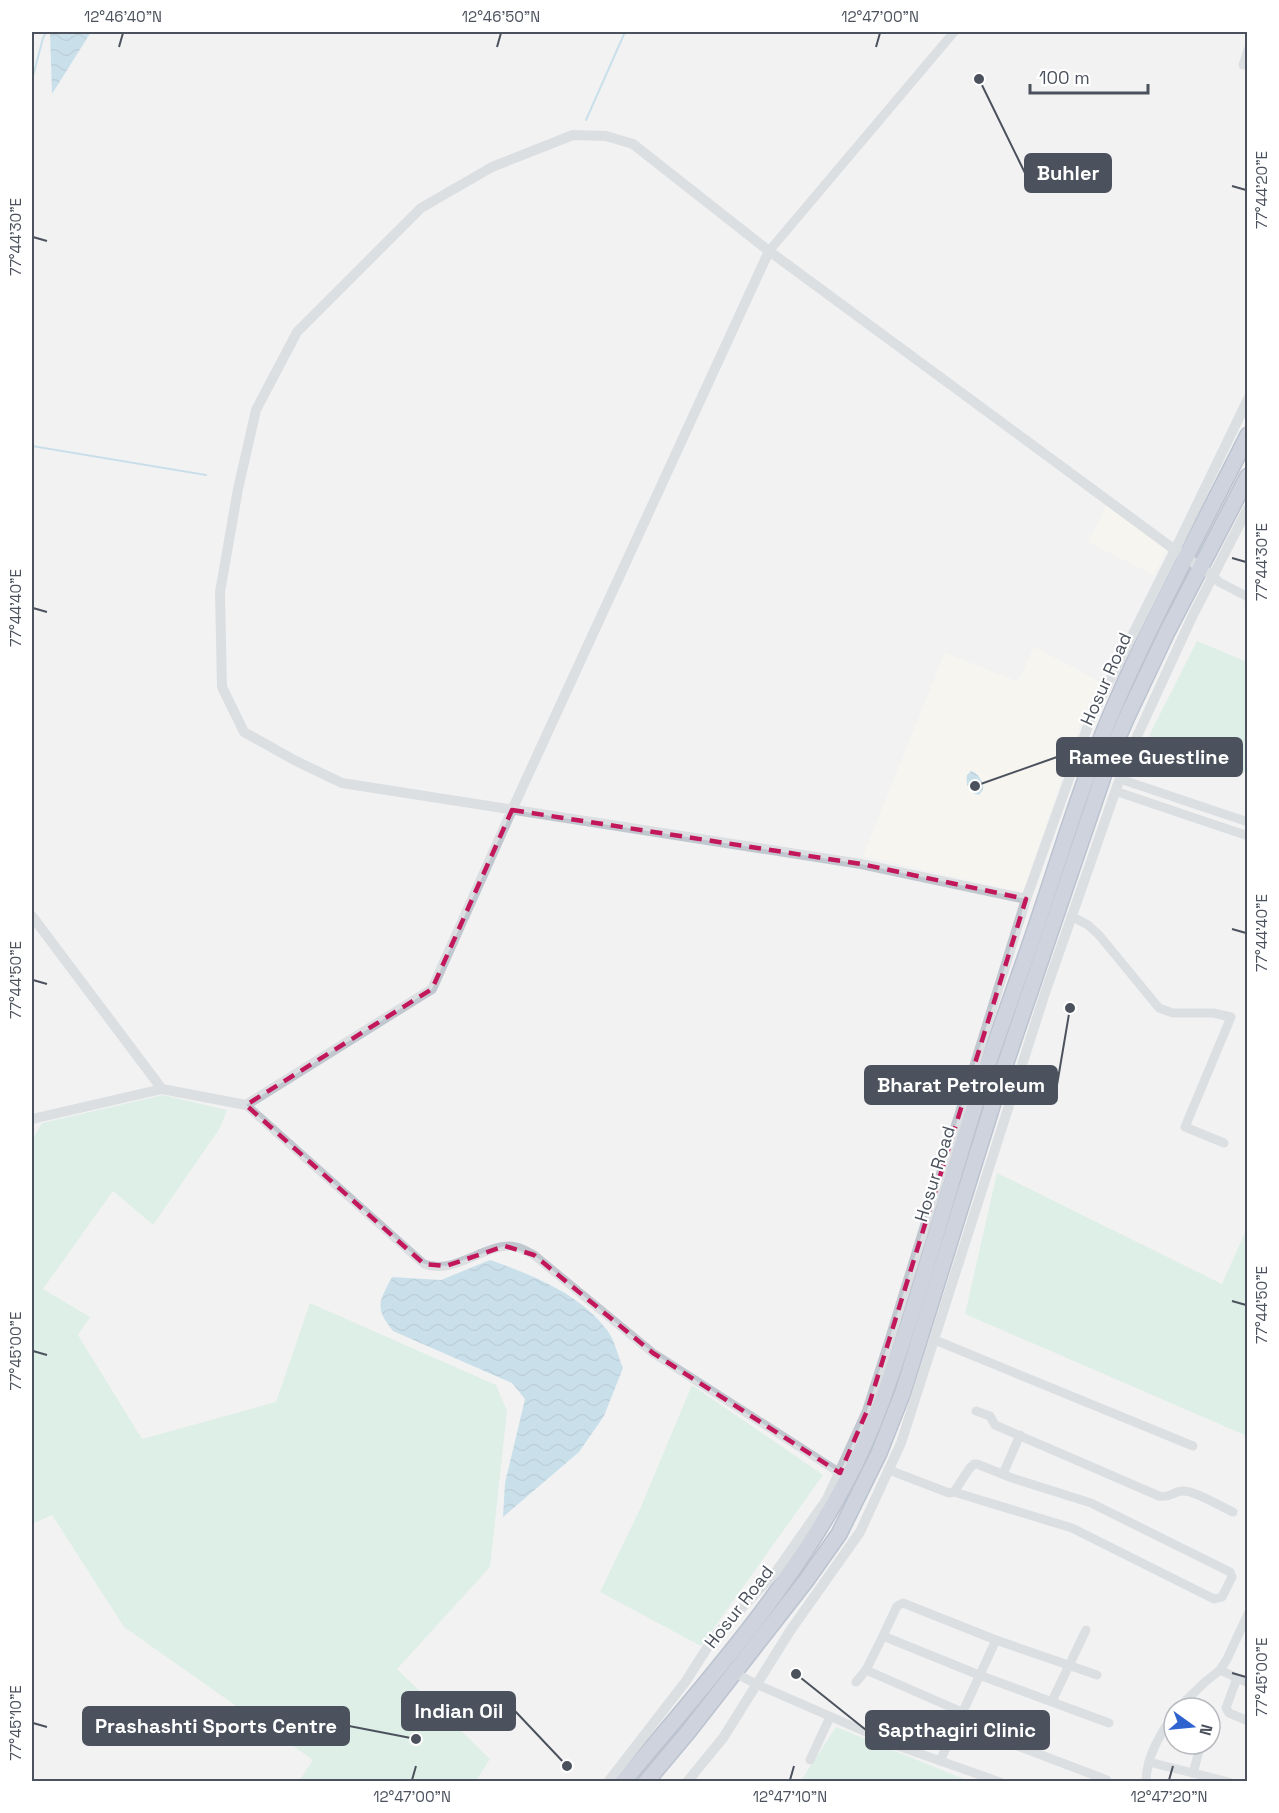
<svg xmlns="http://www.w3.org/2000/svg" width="1279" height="1813" font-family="'Space Grotesk',sans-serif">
<defs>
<pattern id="water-waves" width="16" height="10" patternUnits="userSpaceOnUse" patternTransform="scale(1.5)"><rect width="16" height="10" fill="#98cbe3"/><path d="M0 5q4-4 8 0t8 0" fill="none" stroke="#7ea7bb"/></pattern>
</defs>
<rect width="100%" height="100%" fill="#f3f2f2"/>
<g fill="#fbf9ee">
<path d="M1107,505L1169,545L1154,575L1088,542Z"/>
<path d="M1034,647L1100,682L1083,716L1023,892L863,856L945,653L1018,682Z"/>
</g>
<g fill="#c6ebd9">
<path d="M1197,641L1247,662V773L1149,736Z"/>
<path d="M163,1095L227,1110L220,1128L153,1225L113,1191L43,1289L90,1317L78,1335L142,1439L276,1402L310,1303L496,1385L507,1411L490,1567L397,1669L490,1759L476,1781H299L313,1760L124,1627L52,1515L32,1524V1140L42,1123Z"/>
<path d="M997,1173L1222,1284L1247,1228V1436L965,1314Z"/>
<path d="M692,1385L823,1475L701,1646L600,1592L640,1509Z"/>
<path d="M836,1727L969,1781L800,1782Z"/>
</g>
<g fill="url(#water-waves)">
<path d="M50,32H91L52,94Z"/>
<path d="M971,771C979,774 984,782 983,790L979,795C969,793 965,784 967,775Z"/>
<path d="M490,1260C532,1275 579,1293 607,1330C615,1340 618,1357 623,1368L604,1416L579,1452L503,1517L505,1483L525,1399L512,1383L393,1331C374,1307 379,1302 392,1277L441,1280Z"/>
</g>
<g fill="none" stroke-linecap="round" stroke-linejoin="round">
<g stroke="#98cbe3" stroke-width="2">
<path d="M32,80L43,38L46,32"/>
<path d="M586,120L625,32"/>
<path d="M32,446L206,475"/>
</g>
<g stroke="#7a8aa6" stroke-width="18">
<g id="trunk">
<path d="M623,1782C703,1686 789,1591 847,1480C874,1429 892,1374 910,1319C937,1235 960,1150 987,1067C1006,1012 1026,958 1044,903C1066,837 1087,769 1115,705C1155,613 1203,525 1248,435"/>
<path d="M646,1782L688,1732L805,1582L839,1534L879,1453L903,1392L1002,1074L1110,756L1126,719L1167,632L1248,476"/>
</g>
</g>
<g stroke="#c1c7ce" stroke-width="9">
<path d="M1243,65L1248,50"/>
<path d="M769,251L954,32"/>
<path d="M1213,576L1219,582L1248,597"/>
<path d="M1120,779L1248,822"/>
<path d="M1115,791L1248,836"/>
<path d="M1071,916L1088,925L1099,935L1159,1008L1173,1013H1213L1231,1017L1185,1127L1224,1143"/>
<path d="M246,1105L424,1264C455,1276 489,1240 516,1247C522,1248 528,1252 534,1255L653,1353L840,1473"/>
<path d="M935,1340L1193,1446"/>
<path d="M976,1411L990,1416L995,1425L1159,1496C1172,1498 1172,1492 1182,1491C1195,1490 1221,1507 1233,1512"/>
<path d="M889,1470L949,1493L954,1492L1072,1528L1214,1599L1222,1597L1232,1577L1230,1572L1091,1503L1012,1478L977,1464H974L969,1469L954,1492"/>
<path d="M1003,1474L1020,1435"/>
<path d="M883,1636L897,1606L903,1603L996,1640L940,1761"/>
<path d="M996,1640L1097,1675"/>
<path d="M866,1670L962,1712"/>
<path d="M1220,1670L1248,1683"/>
<path d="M735,1673L756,1684L898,1746L1000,1782"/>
<path d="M1237,1678L1226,1708L1229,1713L1248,1721"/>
<path d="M856,1682L866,1670L883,1636L979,1675L1109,1723"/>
<path d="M1052,1701L1086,1630"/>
<path d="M1178,1708L1205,1682L1220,1670L1227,1659L1248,1614"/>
<path d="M957,1723L1107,1780"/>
<path d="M810,1760L830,1717"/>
<path d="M1149,1762L1229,1782"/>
<path d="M1193,1773L1201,1744"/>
<path d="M1146,1782C1146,1756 1161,1734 1174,1713"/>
</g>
<g stroke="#c1c7ce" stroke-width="10">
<path d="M1026,899L861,864L342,783L296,761L244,732L222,687L220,592L238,489L256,410L297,332L421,208L492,167L573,135L606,136L633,144L769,251L1175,550L1213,576"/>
<path d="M32,916L162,1089L246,1105L432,989L512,810L769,251"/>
<path d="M32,1119L162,1089"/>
<path d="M608,1782L686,1681L714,1637L775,1573L827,1499L867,1411L888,1345L1026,899L1090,720L1175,550L1248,399"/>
<path d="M687,1782L723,1738L790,1631L860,1532L901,1443L1045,993L1127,758L1192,617L1248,508"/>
</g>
<use href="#trunk" stroke="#a2aec3" stroke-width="15"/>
</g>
<path d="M0 0H1279V1813H0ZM512,810L861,864L1026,899L867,1411L840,1473L653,1353L534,1255L505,1246L446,1266L424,1264L246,1105L432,989Z" fill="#f3f2f2" fill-opacity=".55" fill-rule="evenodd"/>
<path fill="none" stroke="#c2185b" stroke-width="4.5" stroke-dasharray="12 8" stroke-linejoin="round" d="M512,810L861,864L1026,899L867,1411L840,1473L653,1353L534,1255L505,1246L446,1266L424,1264L246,1105L432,989Z"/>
<path fill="none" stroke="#4b525d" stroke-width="2" d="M119,47L123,33M497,47L501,33M876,47L880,33M1232,186L1246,190M33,237L47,241M1232,558L1246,562M33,608L47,612M1232,929L1246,933M33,980L47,984M1232,1301L1246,1305M33,1351L47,1355M1232,1673L1246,1677M33,1723L47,1727M412,1780L416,1766M790,1780L794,1766M1169,1780L1173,1766"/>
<g text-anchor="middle" stroke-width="4.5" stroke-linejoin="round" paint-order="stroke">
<g font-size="18" fill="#4b525d" stroke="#fff">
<text transform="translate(1106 679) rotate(-66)" y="6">Hosur Road</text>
<text transform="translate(935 1174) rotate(-73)" y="6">Hosur Road</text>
<text transform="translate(739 1607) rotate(-52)" y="6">Hosur Road</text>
</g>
</g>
<path fill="none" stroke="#4b525d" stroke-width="2" d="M979 79L1025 173M975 786L1057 757M1070 1008L1057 1085M567 1766L515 1711M416 1739L349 1726M796 1674L866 1730"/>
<g fill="#4b525d" stroke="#fff" stroke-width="2">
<circle cx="979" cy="79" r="6"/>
<circle cx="975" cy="786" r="6"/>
<circle cx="1070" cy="1008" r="6"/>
<circle cx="567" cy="1766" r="6"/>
<circle cx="416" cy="1739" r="6"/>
<circle cx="796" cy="1674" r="6"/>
</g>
<g fill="#4b525d" stroke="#4b525d" stroke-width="2">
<rect x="1025" y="154" width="86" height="38" rx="6"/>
<rect x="1057" y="738" width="185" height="38" rx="6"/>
<rect x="865" y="1066" width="192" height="38" rx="6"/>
<rect x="402" y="1692" width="113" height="38" rx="6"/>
<rect x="83" y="1707" width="266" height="38" rx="6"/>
<rect x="866" y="1711" width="183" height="38" rx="6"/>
</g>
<g font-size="20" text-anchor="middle" font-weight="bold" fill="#fff">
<text x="1068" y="180">Buhler</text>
<text x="1149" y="764">Ramee Guestline</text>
<text x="961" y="1092">Bharat Petroleum</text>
<text x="459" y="1718">Indian Oil</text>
<text x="216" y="1733">Prashashti Sports Centre</text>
<text x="957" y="1737">Sapthagiri Clinic</text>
</g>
<rect width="1279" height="1813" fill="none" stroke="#ffffff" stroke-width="66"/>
<g transform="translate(1192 1726) rotate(105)"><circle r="28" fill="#ffffff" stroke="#b7babe" stroke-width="1.5"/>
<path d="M0-4.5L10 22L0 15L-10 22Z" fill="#2f63d0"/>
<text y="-9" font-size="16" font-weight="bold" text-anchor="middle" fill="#4b525d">N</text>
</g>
<path d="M1030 84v9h118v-9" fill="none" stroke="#4b525d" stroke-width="3"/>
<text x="1039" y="84" font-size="18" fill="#4b525d" stroke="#ffffff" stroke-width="4.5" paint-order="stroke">100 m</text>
<rect x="33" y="33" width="1213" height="1747" fill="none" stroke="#4b525d" stroke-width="2"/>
<g font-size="15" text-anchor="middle" fill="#4b525d">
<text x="123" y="22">12°46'40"N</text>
<text x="501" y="22">12°46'50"N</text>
<text x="880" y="22">12°47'00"N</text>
<text transform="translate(1262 190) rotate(-90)" y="5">77°44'20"E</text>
<text transform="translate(16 237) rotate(-90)" y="5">77°44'30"E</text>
<text transform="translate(1262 562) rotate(-90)" y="5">77°44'30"E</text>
<text transform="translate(16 608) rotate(-90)" y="5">77°44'40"E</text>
<text transform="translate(1262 933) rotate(-90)" y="5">77°44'40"E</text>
<text transform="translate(16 980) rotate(-90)" y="5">77°44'50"E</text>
<text transform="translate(1262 1305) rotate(-90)" y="5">77°44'50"E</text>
<text transform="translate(16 1351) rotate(-90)" y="5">77°45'00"E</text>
<text transform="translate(1262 1677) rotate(-90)" y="5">77°45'00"E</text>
<text transform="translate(16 1723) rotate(-90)" y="5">77°45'10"E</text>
<text x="412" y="1802">12°47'00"N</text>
<text x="790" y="1802">12°47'10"N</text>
<text x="1169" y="1802">12°47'20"N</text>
</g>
</svg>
